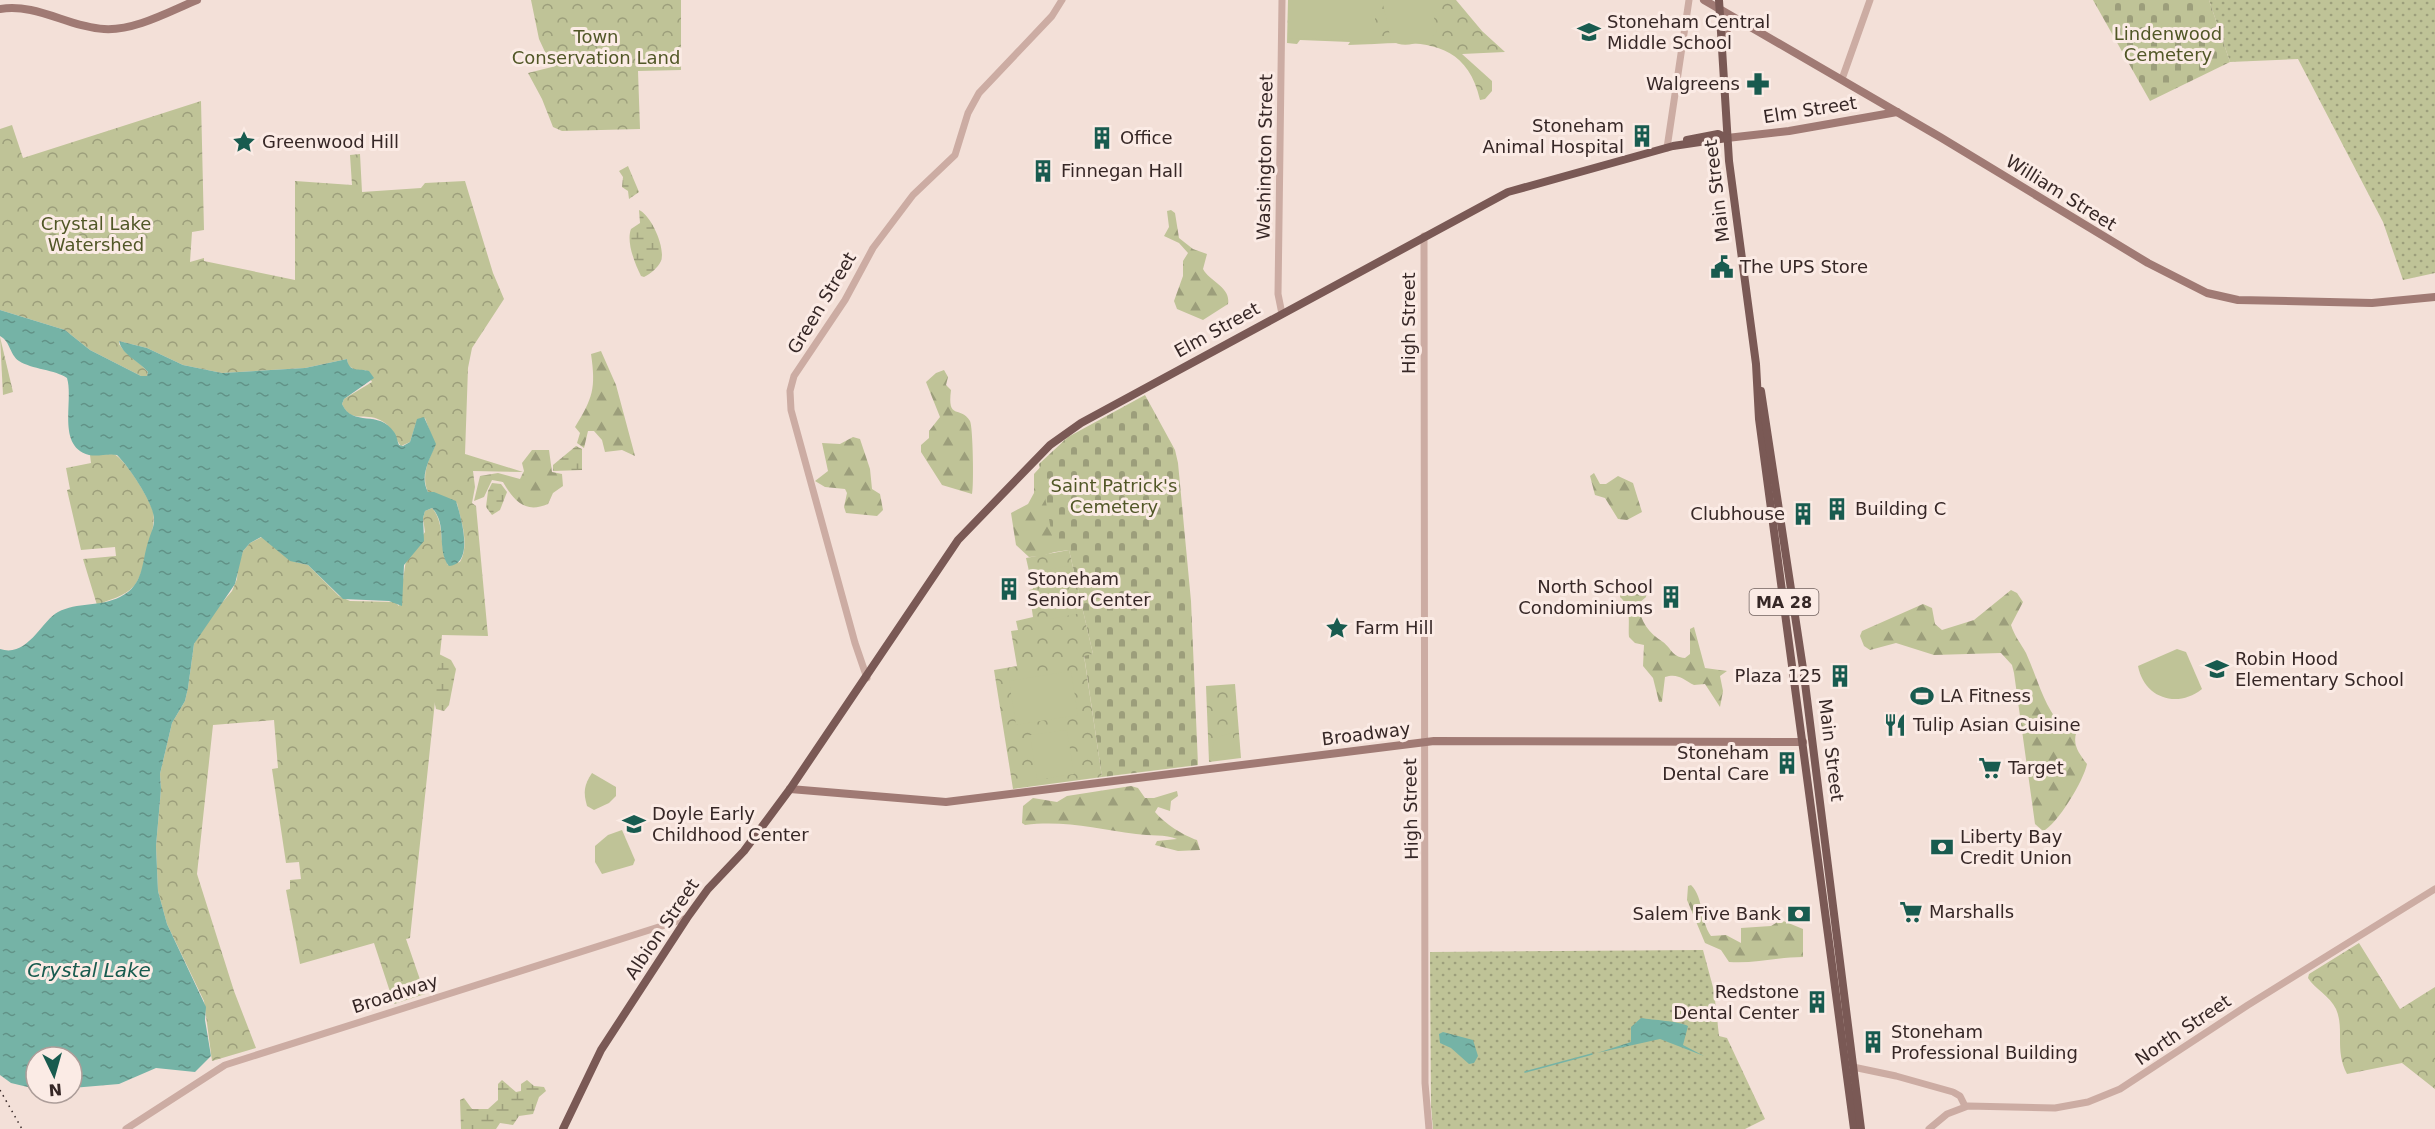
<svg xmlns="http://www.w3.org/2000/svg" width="2435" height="1129" font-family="'DejaVu Sans',sans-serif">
<defs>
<pattern id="grass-dots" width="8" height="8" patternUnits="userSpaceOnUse" patternTransform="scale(1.5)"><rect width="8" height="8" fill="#bfc397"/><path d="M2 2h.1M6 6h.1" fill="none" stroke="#9c9e7b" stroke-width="1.8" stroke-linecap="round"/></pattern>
<pattern id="forest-firs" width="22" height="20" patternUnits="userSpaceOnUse" patternTransform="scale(1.5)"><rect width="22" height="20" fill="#bfc397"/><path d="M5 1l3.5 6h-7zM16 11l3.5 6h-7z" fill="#9c9e7b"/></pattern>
<pattern id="wetland-marsh" width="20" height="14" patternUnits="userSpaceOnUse" patternTransform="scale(1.5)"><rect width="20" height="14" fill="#bfc397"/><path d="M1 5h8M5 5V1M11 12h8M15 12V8" fill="none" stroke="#9c9e7b"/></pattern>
<pattern id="cemetery-stones" width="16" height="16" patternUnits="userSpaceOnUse" patternTransform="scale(1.5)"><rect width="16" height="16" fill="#bfc397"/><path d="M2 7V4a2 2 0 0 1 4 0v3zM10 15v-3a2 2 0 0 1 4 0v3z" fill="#9c9e7b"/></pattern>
<pattern id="park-crowns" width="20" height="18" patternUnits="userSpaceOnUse" patternTransform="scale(1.5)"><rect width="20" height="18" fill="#bfc397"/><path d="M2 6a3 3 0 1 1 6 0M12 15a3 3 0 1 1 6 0" fill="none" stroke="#9c9e7b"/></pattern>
<pattern id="water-ripples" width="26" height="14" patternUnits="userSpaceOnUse" patternTransform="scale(1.5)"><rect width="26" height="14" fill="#75b3a6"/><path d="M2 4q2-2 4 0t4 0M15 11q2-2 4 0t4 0" fill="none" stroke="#619287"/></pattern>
</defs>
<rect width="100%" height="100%" fill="#f3e0d8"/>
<g fill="url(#grass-dots)">
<path d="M2209,0H2435V273L2403,280L2383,222L2298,59L2230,62Z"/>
<path d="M1703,950L1714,991L1719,1036L1727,1038L1765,1119L1745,1129H1433L1431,1105L1430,952Z"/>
</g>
<g fill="url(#forest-firs)">
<path d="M1171,210L1175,213L1179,238L1193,249L1207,254L1203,269C1210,282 1231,287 1228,304L1203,320L1177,309L1174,301L1183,276V261L1188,253L1179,243L1164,236L1169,227L1167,211Z"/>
<path d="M601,351L616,385L635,456L622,450L605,452L602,440L594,431H588L584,448L577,443L580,433L575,427C593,398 596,388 591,354Z"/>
<path d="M944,370L948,377L946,385L951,390C947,421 960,405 970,421C973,427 974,487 972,494L942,485L921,452V445L929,438V431L940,417L926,382L936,373Z"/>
<path d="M853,437L860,439L870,469L872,489L880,494L883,510L877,516L846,513L844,507L847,493L845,489L825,487L815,481L828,471L822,443L840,444Z"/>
<path d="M1065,440L1064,549L1042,556L1029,557L1016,545L1011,513L1028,504L1034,493V474Z"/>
<path d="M532,450H549L552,472L562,474L563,486L553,493L548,504C525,514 514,501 503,482L492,480L484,497L474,501L480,476L498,473L520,479L524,471L522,463Z"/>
<path d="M1594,473L1600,484H1606L1618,476L1633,483L1642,512L1627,520L1618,519L1605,498L1595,495L1590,476Z"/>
<path d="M1623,583L1630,589L1647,590L1646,597L1638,604C1641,623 1649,633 1663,642C1672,649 1672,657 1685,658L1690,654V629L1694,627L1705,668L1727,671L1720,676L1723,691L1720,707L1705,684L1694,685C1683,680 1679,673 1665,677L1662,702H1659L1653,678L1643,666L1644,645L1635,643L1629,637C1628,622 1632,608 1620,597Z"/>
<path d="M2011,590L2017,593L2023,602L2011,625C2014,635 2021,644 2026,653C2037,677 2043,704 2060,724L2080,725C2070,741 2077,751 2087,764C2084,780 2057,825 2043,831L2035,824L2014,673L2012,665L2001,653L1934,655L1896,643L1870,650L1864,646L1860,636L1862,631L1923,604L1932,608L1935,624L1942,630L1974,620Z"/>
<path d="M1131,786L1138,788L1145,798H1154L1177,791L1178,796L1171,801L1170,811L1158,807L1155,812C1164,823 1184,836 1197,840L1200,850L1178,851L1155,845L1157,841L1177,839C1166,834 1149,836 1136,834C1098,829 1064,820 1025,825L1022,823L1023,806L1033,798L1057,802L1067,796Z"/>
<path d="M1691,885C1704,898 1700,921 1711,936L1726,935L1741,943V928L1771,926L1781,920L1803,929V957C1777,957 1754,964 1729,962L1721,950L1705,943L1687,900L1688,886Z"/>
</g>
<g fill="url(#wetland-marsh)">
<path d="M628,166L639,192L629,199L628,191L622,187L623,177L619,171Z"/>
<path d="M639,210C651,215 666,248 661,261C658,268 650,274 644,277L641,276C635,264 626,242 631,229L640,223Z"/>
<path d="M576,446L582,449V470L553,471V465Z"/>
<path d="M492,483L501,484L507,492L500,510L492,515L486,507L488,491Z"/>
<path d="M421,645L451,660L456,669L449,705L444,711L436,709Z"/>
<path d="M502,1080L516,1092L521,1091V1084L527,1080L534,1086L544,1087L546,1091L539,1097L533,1114L519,1116L513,1125L500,1123L496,1129H461L460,1100L464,1098L472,1109H488L498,1100V1084Z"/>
</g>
<g fill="url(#cemetery-stones)">
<path d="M2093,0H2209L2230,62L2150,101Z"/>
<path d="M1145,395L1175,450L1178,463L1191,601L1198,765L1102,777L1084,655L1093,654L1069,550L1055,552L1039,464L1068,437Z"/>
</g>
<g fill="url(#park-crowns)">
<path d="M531,0H681V70L638,71L640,129L562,131L553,127L542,99L528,73L552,67L539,39Z"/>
<path d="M1288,0H1456L1482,31L1505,52L1462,54L1492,81V91L1485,99L1480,100C1464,29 1404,44 1348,45L1350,42L1300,40L1297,44L1287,43Z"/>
<path d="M201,101L204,230L192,232L190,262L204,258V261L295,280V181L352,185L350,155L360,154L362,192L421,188L425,183L465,181L493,273L504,299L472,348L468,368L465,454L523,472L473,471L475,487L472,503L476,506L488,636L442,635L410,938L406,939L425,994L394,1004L374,943L300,964L286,890L290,889V880L301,879L299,862L286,863L272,769L278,768L274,720L213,725L197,874L234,991L256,1048L212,1061L204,1001L167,924L158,891L156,846L161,789L160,774L172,723L185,701L188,688L194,644L209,618L232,591L237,579L238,566L243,551L250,543L262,537L295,562L308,565L339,596L350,601L395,602L399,606L406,560L425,532L423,518L425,511L432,508C446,524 438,547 448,565L460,562C470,544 461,521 457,503L428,492C421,477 428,460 435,446L425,418L416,423L410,442L401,446C394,437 393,426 380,420C365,412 351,424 342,404L344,399L372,382L366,370L356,371L348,365L347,359L305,368L222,373L183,365L147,348L119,341V344C127,356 139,361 148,372L147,376H141L90,350L65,330L0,310V129L12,125L23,158Z"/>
<path d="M0,337L13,392L3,395Z"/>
<path d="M114,454C126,460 149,498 153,511C157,523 143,577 134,586C124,597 110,599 97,605L83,559L116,556L115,547L81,550L67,490L70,489L66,468L91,463L90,455Z"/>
<path d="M1069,550L1093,654L1084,656L1102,777L1013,789L994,670L1017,666L1011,631L1018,630L1016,621L1033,617L1029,590L1033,589L1026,558Z"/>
<path d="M1235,684L1241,758L1209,762L1206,686Z"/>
<path d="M2359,943L2400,1009L2435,987V1089L2402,1063L2347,1074C2334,1049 2345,1030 2336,1009C2330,996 2315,989 2308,978L2309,974Z"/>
</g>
<g fill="#bfc397">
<path d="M1289,0H1375V36L1370,41L1289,38Z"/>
<path d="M1382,0H1422L1433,12L1437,33C1423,41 1405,51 1391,40Z"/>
<path d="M1068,566L1072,586L1045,592L1041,571Z"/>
<path d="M1073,593L1077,614L1050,619L1046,599Z"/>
<path d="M2177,649L2186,652L2202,689C2177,709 2144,698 2138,666Z"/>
<path d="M1071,671L1078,715L1016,725L1009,681Z"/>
<path d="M1067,730L1074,774L1037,780L1030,735Z"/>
<path d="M1233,733V753L1213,756C1210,740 1219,735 1233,733Z"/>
<path d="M592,773L616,787V796L609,803L594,810L587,806C583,792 584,785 592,773Z"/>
<path d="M622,830L635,860L633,865L602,874L595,862V846L608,835Z"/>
</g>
<g fill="url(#water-ripples)">
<path d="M0,310L65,330L90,350L141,376H147L148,372C139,361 122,355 119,341L147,348L183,365L222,373L305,368L347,359C349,373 359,368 369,371L374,378L344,399L342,404C353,428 379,409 394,432C397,436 397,440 399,445L403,446L410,442L417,419L424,417L436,444C430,459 419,476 428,492H434L456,501C461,517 475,564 449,566C436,550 448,524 432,508L425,511L423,518L424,541L404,565L402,606L389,601L343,599L308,565L290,561L261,537L250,543L243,551L235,584L194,644L188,688L185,701L172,723L160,774L161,789L156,846L158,891L167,924L206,1007L205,1020L211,1056L195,1072L156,1068L119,1084L72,1088V1057H36V1089L11,1083L0,1075V649C28,658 41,621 58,612C77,602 100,607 120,597C145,585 141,562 149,539C152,530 156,523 153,513C149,497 129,467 117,455C108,453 98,457 89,455C56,446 74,401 67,378C56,370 31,369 19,361C9,354 11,342 0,336Z"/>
<path d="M1641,1018C1653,1020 1678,1021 1688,1026L1683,1045L1704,1056L1660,1039L1597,1053L1631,1042V1027Z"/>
<path d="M1443,1032L1473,1040L1478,1056L1474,1063L1469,1064L1451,1048L1440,1043L1439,1034Z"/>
</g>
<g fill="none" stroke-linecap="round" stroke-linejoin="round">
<path stroke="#75b3a6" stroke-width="1.5" d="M1525,1072L1592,1054"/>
<g stroke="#ccaca3" stroke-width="7">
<path d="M1842,79L1870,0"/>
<path d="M1667,148L1689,0"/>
<path d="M1424,236L1425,1083L1429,1129"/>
<path d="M1282,314L1278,294L1282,0"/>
<path d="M867,678L855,643L791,410L790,391L794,376L845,300L873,248L913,195L955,155L968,113L979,93L1052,16L1062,0"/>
<path d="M1853,1067L1896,1076L1953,1092L1960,1096L1965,1106"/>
<path d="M126,1129L225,1065L687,918"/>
<path d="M1929,1129L1947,1114L1968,1106L2055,1108L2088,1102L2120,1089L2248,1005L2435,889"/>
</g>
<g stroke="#a07a74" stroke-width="8">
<path d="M1704,0L1940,137L2148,263L2207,293L2238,300L2372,303L2435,297"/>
<path d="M0,9C37,3 68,27 104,29C135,31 170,11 197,0"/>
<path d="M1722,39L1729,26L1741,21"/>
<path d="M1727,138L1789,131L1897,112"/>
<path d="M790,789L946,802L1434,741L1803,742"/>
</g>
<g stroke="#7a5955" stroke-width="8">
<path d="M1719,0L1729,161L1756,364L1759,419L1854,1129"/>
<path d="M1687,140L1718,134L1727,138"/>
<path d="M1761,391L1804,675L1861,1129"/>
<path d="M563,1129L601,1050L687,918L708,889L744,851L790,789L958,540L1050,445L1081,423L1508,192L1673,146L1727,138"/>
</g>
<path stroke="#362726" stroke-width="1.5" stroke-dasharray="1.5 4.5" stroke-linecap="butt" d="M0,1090L22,1129"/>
</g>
<defs>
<g id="school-bare" transform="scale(1.8)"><path d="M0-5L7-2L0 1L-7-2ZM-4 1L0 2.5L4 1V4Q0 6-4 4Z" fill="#185b4f" stroke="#fbebe5" stroke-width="2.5" paint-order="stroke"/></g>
<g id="pharmacy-bare" transform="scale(1.8)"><path d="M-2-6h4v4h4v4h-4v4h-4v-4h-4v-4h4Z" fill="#185b4f" stroke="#fbebe5" stroke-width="2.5" paint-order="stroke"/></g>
<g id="building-bare" transform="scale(1.8)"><path d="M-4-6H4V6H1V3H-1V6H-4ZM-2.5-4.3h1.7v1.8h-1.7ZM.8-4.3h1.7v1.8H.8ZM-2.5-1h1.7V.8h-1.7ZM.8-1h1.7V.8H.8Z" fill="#185b4f" stroke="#fbebe5" stroke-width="2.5" paint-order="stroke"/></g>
<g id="sight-bare" transform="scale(1.8)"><path d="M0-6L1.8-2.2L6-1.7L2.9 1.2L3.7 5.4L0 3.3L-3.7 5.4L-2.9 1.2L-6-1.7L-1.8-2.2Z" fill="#185b4f" stroke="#fbebe5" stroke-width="2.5" paint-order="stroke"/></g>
<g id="civic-bare" transform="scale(1.8)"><path d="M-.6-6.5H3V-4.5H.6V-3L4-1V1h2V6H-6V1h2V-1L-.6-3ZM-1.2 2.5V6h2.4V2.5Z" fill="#185b4f" stroke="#fbebe5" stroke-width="2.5" paint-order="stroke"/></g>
<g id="stadium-bare" transform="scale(1.8)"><path d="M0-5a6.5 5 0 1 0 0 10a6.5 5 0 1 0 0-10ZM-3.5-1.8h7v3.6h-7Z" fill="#185b4f" stroke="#fbebe5" stroke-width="2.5" paint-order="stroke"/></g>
<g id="restaurant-bare" transform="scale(1.8)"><path d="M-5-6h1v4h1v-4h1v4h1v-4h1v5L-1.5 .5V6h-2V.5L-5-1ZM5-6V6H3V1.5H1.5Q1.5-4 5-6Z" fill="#185b4f" stroke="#fbebe5" stroke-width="2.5" paint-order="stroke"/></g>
<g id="supermarket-bare" transform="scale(1.8)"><path d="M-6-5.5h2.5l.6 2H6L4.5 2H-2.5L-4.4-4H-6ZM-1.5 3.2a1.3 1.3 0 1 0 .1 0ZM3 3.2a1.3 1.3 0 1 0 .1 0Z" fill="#185b4f" stroke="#fbebe5" stroke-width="2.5" paint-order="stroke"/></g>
<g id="bank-bare" transform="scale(1.8)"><path d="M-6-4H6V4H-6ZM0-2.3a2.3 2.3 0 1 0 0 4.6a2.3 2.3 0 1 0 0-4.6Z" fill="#185b4f" stroke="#fbebe5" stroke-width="2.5" paint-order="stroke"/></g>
</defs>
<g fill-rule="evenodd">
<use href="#school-bare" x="1589" y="32"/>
<use href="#pharmacy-bare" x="1758" y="84"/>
<use href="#building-bare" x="1642" y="136"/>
<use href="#building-bare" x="1102" y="138"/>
<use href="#sight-bare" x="244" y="142"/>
<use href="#building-bare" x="1043" y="171"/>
<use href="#civic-bare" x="1722" y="267"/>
<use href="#building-bare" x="1837" y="509"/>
<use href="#building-bare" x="1803" y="514"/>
<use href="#building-bare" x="1009" y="589"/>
<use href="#building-bare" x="1671" y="597"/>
<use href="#sight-bare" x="1337" y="628"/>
<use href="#school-bare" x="2217" y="669"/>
<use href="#building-bare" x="1840" y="676"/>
<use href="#stadium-bare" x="1922" y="696"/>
<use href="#restaurant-bare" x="1895" y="725"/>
<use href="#building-bare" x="1787" y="763"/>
<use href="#supermarket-bare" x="1990" y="768"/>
<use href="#school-bare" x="634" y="824"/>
<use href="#bank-bare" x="1942" y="847"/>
<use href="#supermarket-bare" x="1911" y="912"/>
<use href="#bank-bare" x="1799" y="914"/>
<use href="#building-bare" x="1817" y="1002"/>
<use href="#building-bare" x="1873" y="1042"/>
</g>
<g text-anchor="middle" stroke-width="6" stroke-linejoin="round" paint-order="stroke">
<rect fill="#fbebe5" stroke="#71625f" stroke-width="1.5" x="1749.5" y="589" width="69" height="26" rx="4.5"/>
<g font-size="16" font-weight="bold" fill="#362726">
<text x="1784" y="608">MA 28</text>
</g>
<g font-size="18" fill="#362726" stroke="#fbebe5" text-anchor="start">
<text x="1607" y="28">Stoneham Central<tspan x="1607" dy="21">Middle School</tspan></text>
<text x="1740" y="90" text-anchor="end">Walgreens</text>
<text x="1624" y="132" text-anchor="end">Stoneham<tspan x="1624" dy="21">Animal Hospital</tspan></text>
<text x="1120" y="144">Office</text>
<text x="262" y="148">Greenwood Hill</text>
<text x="1061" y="177">Finnegan Hall</text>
<text x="1740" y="273">The UPS Store</text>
<text x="1855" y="515">Building C</text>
<text x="1785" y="520" text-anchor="end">Clubhouse</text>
<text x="1027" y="585">Stoneham<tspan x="1027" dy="21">Senior Center</tspan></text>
<text x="1653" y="593" text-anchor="end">North School<tspan x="1653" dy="21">Condominiums</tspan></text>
<text x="1355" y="634">Farm Hill</text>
<text x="2235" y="665">Robin Hood<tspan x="2235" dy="21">Elementary School</tspan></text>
<text x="1822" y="682" text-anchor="end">Plaza 125</text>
<text x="1940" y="702">LA Fitness</text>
<text x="1913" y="731">Tulip Asian Cuisine</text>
<text x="1769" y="759" text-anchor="end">Stoneham<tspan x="1769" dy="21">Dental Care</tspan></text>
<text x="2008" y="774">Target</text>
<text x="652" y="820">Doyle Early<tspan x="652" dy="21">Childhood Center</tspan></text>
<text x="1960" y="843">Liberty Bay<tspan x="1960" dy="21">Credit Union</tspan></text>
<text x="1929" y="918">Marshalls</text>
<text x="1781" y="920" text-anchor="end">Salem Five Bank</text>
<text x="1799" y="998" text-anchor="end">Redstone<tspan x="1799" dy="21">Dental Center</tspan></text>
<text x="1891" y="1038">Stoneham<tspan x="1891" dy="21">Professional Building</tspan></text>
</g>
<g font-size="18" fill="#515727" stroke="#fbebe5">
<text x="2168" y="40">Lindenwood<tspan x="2168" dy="21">Cemetery</tspan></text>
<text x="596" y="43">Town<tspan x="596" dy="21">Conservation Land</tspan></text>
<text x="96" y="230">Crystal Lake<tspan x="96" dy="21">Watershed</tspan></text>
<text x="1114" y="492">Saint Patrick's<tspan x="1114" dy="21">Cemetery</tspan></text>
</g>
<g font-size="18" fill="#362726" stroke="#fbebe5">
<text transform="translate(1810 110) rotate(-9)" y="6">Elm Street</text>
<text transform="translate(1265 157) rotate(-89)" y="6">Washington Street</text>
<text transform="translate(1717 191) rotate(-97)" y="6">Main Street</text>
<text transform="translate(2061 193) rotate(32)" y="6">William Street</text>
<text transform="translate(822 303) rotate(-59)" y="6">Green Street</text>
<text transform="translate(1409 323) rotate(-90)" y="6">High Street</text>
<text transform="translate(1217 330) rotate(-29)" y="6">Elm Street</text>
<text transform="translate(1366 734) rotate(-7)" y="6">Broadway</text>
<text transform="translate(1831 750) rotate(83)" y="6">Main Street</text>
<text transform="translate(1411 809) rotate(-91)" y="6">High Street</text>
<text transform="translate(662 929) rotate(-56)" y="6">Albion Street</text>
<text transform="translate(395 994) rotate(-18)" y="6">Broadway</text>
<text transform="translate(2183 1030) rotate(-34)" y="6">North Street</text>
</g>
<g font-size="20" font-style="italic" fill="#185b4f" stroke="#fbebe5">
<text x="89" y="977">Crystal Lake</text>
</g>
</g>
<g transform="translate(54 1075) rotate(175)"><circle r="28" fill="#fbebe5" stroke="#ac9d99" stroke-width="1.5"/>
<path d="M0-4.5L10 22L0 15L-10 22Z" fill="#185b4f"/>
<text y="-9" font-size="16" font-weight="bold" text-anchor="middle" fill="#362726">N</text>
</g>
</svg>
